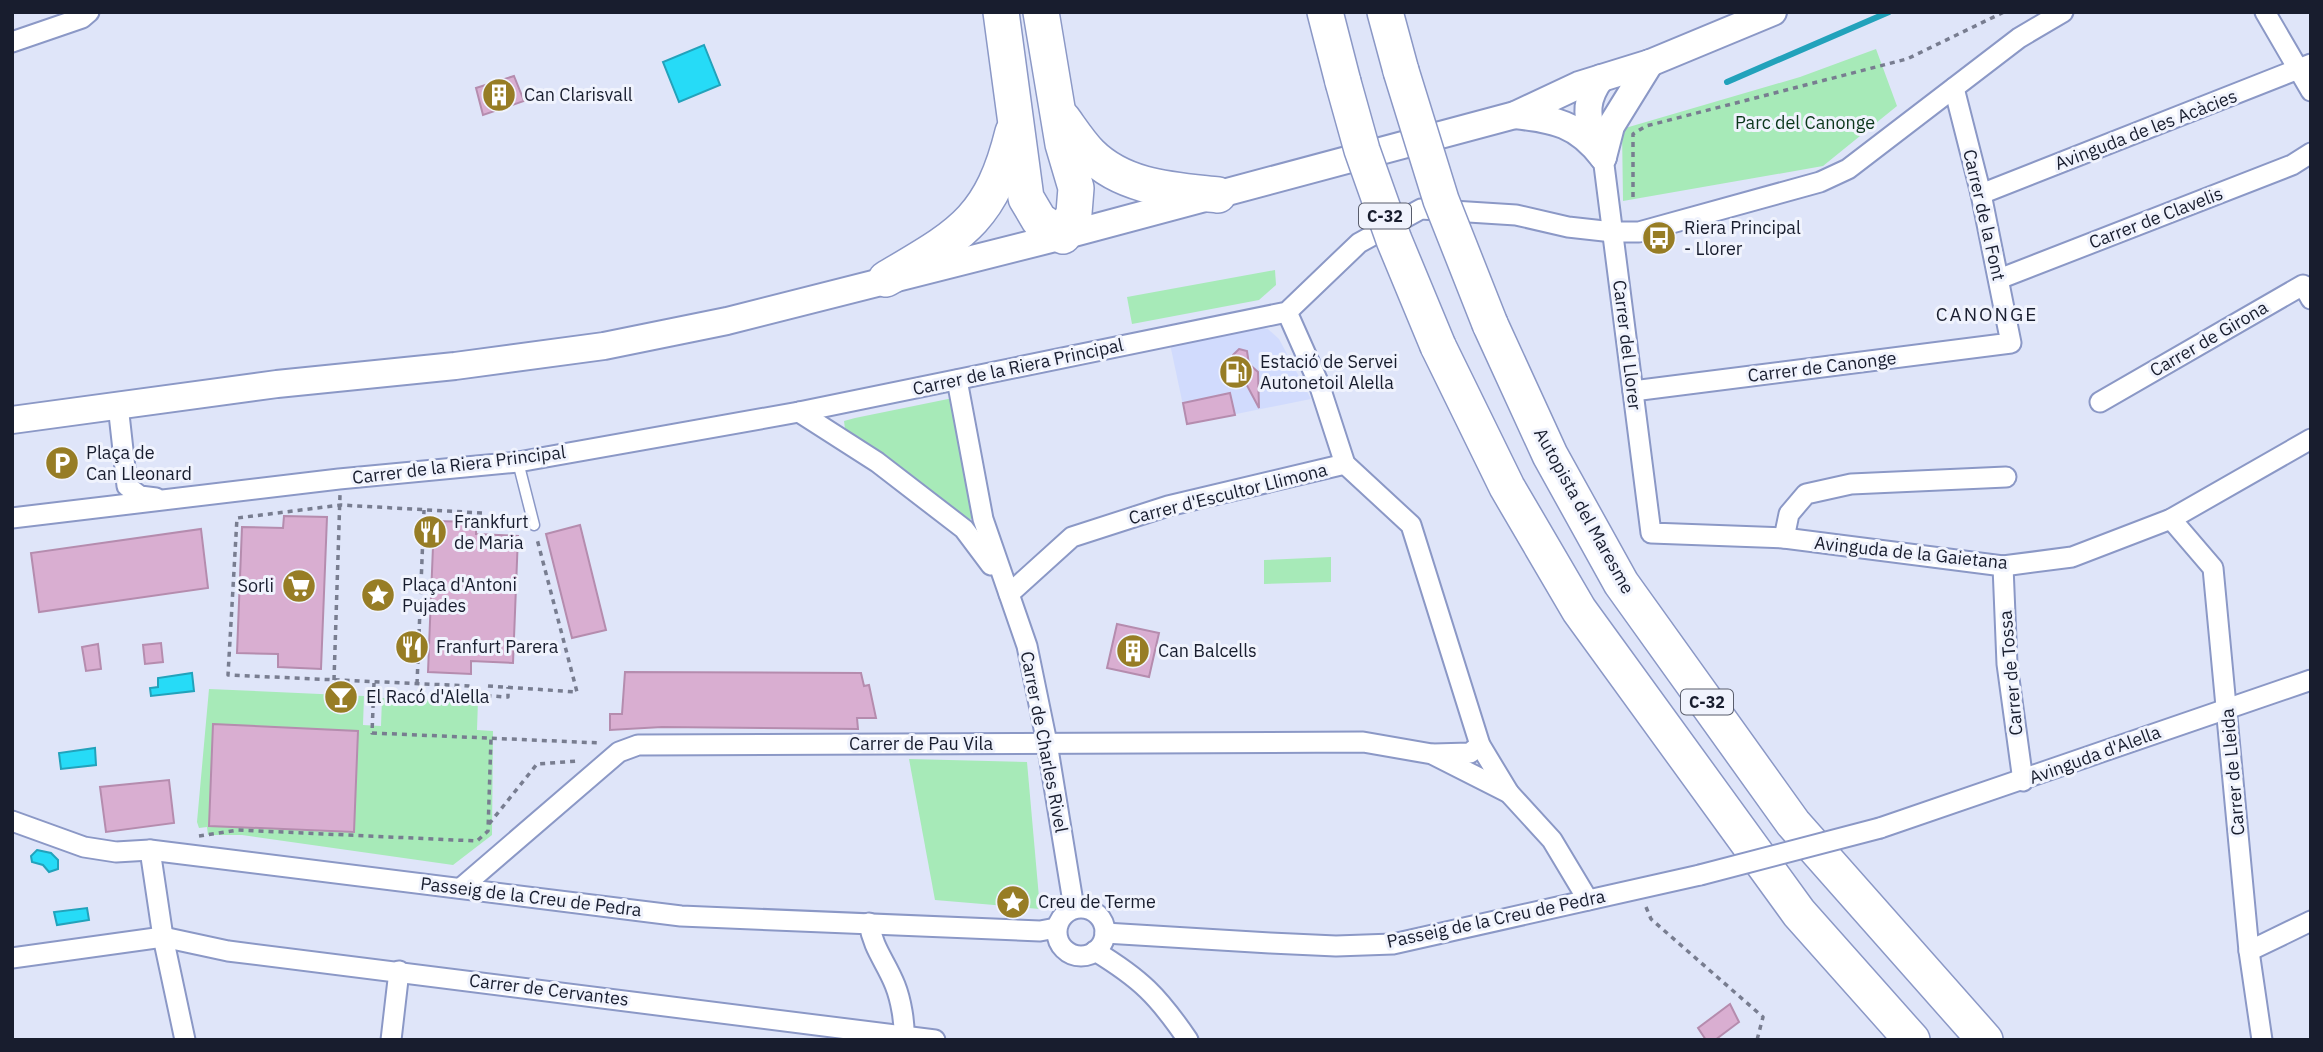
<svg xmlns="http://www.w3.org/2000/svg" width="2323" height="1052" font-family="'IBM Plex Sans',sans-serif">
<rect width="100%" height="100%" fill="#dfe5f9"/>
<path fill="#d1dbfd" d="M1259,327L1268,329L1279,339L1311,399L1187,424L1170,344Z"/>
<g fill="#a7eab8">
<path d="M1876,49L1897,106L1823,166L1623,201L1622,129L1800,77Z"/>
<path d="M1275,270L1276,285L1259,300L1132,324L1127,297Z"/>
<path d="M953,398L974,517L967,521L901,469L852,438L845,429L844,421L855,418Z"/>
<path d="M1331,557V582L1264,584V560Z"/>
<path d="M209,689L364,696L363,725L381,726L382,698L478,700L477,730L493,731L492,835L453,865L242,835H208L207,827L199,828L197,822Z"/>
<path d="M909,759L1027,762L1040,909L935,900Z"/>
</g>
<g fill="#26dbf7" stroke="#22a2bb" stroke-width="2">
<path d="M704,45L720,85L679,102L663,62Z"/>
<path d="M192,673L194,691L151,696L150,688L158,687V678Z"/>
<path d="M95,748L96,765L61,769L59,753Z"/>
<path d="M37,850L51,853L58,860V869L49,872L43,865L32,862L31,856Z"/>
<path d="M87,908L89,920L57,925L54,912Z"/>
</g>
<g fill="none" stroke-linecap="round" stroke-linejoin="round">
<path stroke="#22a2bb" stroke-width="6" d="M1727,82L1889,12"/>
</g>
<g fill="#d9aed1" stroke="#b58cae" stroke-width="2">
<path d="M514,76L524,101L483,115L476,88Z"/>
<path d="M1239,349L1247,351L1249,364L1258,372L1259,408L1242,376V368L1233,359V355Z"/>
<path d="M1230,393L1235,415L1187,424L1183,403Z"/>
<path d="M284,516L327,517L321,669L278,667V654L237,653L242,527L283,528Z"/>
<path d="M434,521L476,522V534L518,536L513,663L471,661V674L428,672Z"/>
<path d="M580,525L606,630L572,638L546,534Z"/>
<path d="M201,529L208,588L39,612L31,553Z"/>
<path d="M1117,624L1159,633L1149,677L1107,668Z"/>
<path d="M161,643L163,662L145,664L143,645Z"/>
<path d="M98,644L101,669L86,671L82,647Z"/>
<path d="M625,672L861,673L864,686L869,685L876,718H857L858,729L662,727L610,730V714H622Z"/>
<path d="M213,724L358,731L354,832L209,826Z"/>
<path d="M169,780L174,823L106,832L100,787Z"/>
<path d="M1730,1004L1739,1022L1715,1040H1706L1698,1028Z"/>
</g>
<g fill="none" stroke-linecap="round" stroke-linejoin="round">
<g stroke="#8b98c6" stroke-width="13">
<path id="lane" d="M518,462L534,525"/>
</g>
<g stroke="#8b98c6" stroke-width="23">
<g id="street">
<path d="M2265,12L2311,91"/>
<path d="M12,42L82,18L89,12"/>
<path d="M1603,157L1651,533L1784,538L2003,566L2072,557L2171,519L2311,439"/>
<path d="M1981,194L2311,64"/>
<path d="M1999,279L2292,165L2311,153"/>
<path d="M1287,312L1319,384L1345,464L1411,525L1480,745L1509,793L1552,840L1588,900"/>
<path d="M957,380L983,519L1027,646L1047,743L1074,908"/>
<path d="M1633,391L2011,343L1981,194L1954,88"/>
<path d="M2100,402L2303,285L2311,299"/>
<path d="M118,405L127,486L140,496L156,498"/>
<path d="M799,412L877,462L964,529L991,565"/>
<path d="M12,518L339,479L518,462L799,412L1287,312L1359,243L1421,209L1516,215L1568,227L1613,232H1639L1820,182L1848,169L2019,38L2063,12"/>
<path d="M2171,519L2213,568L2249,951L2262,1040"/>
<path d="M1784,538L1789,514L1806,494L1851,484L2006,477"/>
<path d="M2003,566L2007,664L2023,781"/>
<path d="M1009,594L1072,537L1168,506L1345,464"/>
<path d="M1433,754L1470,753L1480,745"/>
<path d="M12,821L84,847L116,852L150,850L681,916L1040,931L1056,928"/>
<path d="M1880,828L2311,680"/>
<path d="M150,850L163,937L185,1040"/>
<path d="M461,888L619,752L638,745L1363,742L1432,754L1509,793"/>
<circle cx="1081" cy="932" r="24"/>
<path d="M869,923C873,949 886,962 895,985C901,1000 905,1023 904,1040"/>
<path d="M1105,933L1270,943L1336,946L1393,944L1700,875"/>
<path d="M1095,951C1141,979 1158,996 1188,1040"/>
<path d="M2249,951L2311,921"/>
<path d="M12,958L163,937L228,951L935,1040"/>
<path d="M391,1040L399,971"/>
</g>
</g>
<g stroke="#8b98c6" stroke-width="30">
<g id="secondary">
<path d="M1515,115C1555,120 1577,123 1603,157"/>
<path d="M1593,144C1588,116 1583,102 1601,78"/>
<path d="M1603,157L1611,126L1650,63"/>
<path d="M12,420L277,384L455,366L604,346L727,321L1063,236L1515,115L1579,85L1650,63L1773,12"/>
</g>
</g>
<g stroke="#8b98c6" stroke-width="38">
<g id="highway">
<path d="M1001,12L1026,198L1039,220L1063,236L1074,213L1076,188L1063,144L1041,12"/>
<path d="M1325,12L1343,82"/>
<path d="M1385,12L1401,71"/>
<path d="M1063,119C1071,130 1080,144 1090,154C1124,188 1173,190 1218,195"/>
<path d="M886,279C960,235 991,221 1013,132"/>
<path d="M1490,324L1550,455L1621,583L1793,823L1985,1040"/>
<path d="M1438,346L1507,487L1579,610L1799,913L1912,1040"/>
</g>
</g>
<g stroke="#787d90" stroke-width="3.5" stroke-dasharray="5 5" stroke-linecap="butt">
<path d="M1633,197V134L1646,126L1907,59L2004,12"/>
<path d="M482,513L341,505L237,518L228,675L470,686V694L504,697H508V687"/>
<path d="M334,680L340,495"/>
<path d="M374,683L372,733L601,743"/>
<path d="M417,684L424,510"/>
<path d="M488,686L577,692L537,539"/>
<path d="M489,824L537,764L578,761"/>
<path d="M199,836L238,830L477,841L488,831L491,738"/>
<path d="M1646,907L1651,919L1763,1017L1757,1040"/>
</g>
<use href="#lane" stroke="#fff" stroke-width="10"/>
<use href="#street" stroke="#fff" stroke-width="19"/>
<use href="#secondary" stroke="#fff" stroke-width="26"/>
<use href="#highway" stroke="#fff" stroke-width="35"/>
<g stroke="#8b98c6" stroke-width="23" stroke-linecap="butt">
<path id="street-bridge" d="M1700,875L1880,828"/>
</g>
<g stroke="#8b98c6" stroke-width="38" stroke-linecap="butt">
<g id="highway-bridge">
<path d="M1401,71L1441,200L1490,324"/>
<path d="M1343,82L1362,150L1394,240L1438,346"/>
</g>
</g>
<use href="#street-bridge" stroke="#fff" stroke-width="19"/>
<use href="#highway-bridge" stroke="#fff" stroke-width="35"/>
</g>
<defs>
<g id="building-disc" transform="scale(1.75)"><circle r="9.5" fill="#977d25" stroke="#f0f3fd"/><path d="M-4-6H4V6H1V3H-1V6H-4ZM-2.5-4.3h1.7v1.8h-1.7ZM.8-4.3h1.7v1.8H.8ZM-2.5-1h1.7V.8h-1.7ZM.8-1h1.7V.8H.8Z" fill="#fff"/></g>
<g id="bus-disc" transform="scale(1.75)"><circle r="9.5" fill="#977d25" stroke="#f0f3fd"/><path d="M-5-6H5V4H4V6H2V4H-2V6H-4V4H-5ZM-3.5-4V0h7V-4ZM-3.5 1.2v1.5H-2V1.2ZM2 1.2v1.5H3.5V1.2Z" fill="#fff"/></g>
<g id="fuel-disc" transform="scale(1.75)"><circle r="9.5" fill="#977d25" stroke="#f0f3fd"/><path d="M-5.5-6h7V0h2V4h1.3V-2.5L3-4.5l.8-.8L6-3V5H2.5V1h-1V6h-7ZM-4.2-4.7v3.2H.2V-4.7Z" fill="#fff"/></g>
<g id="parking-disc" transform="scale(1.75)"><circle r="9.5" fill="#977d25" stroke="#f0f3fd"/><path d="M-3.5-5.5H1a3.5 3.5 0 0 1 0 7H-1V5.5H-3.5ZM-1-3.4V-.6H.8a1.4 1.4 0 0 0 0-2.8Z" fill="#fff"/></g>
<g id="restaurant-disc" transform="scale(1.75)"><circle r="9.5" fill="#977d25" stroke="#f0f3fd"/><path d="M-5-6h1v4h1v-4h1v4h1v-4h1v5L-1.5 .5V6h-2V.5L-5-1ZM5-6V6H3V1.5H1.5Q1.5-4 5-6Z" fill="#fff"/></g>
<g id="supermarket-disc" transform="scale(1.75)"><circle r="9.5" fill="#977d25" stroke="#f0f3fd"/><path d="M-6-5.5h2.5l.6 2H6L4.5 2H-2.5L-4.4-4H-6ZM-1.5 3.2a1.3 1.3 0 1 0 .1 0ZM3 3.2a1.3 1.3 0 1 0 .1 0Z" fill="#fff"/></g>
<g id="sight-disc" transform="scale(1.75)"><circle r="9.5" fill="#977d25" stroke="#f0f3fd"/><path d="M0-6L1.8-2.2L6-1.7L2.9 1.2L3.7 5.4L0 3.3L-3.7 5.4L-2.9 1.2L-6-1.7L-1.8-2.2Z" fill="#fff"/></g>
<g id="bar-disc" transform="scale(1.75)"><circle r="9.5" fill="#977d25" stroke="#f0f3fd"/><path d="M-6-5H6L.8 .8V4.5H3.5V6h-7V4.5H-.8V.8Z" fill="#fff"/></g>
</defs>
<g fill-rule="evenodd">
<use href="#building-disc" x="499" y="95"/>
<use href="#bus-disc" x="1659" y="238"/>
<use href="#fuel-disc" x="1236" y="372"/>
<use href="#parking-disc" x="62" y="463"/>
<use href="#restaurant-disc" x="430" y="532"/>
<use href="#supermarket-disc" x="299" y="586"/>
<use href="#sight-disc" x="378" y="595"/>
<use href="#restaurant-disc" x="412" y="647"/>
<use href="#building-disc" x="1133" y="651"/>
<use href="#bar-disc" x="341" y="697"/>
<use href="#sight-disc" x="1013" y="902"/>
</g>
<g text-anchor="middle" stroke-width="6" stroke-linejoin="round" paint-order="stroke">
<g fill="#f0f3fd" stroke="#595d6c" stroke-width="2">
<rect x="1359" y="203.5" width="52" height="25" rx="5"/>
<rect x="1681" y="689.5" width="52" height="25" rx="5"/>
</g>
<g font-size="16" font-weight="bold" fill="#181d2e">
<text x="1385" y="222">C-32</text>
<text x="1707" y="708">C-32</text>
</g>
<g font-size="18" fill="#181d2e" stroke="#f0f3fd" text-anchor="start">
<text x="524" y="101">Can Clarisvall</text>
<text x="1684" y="234">Riera Principal<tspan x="1684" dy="21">- Llorer</tspan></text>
<text x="1260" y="368">Estació de Servei<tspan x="1260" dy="21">Autonetoil Alella</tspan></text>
<text x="86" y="459">Plaça de<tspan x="86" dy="21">Can Lleonard</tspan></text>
<text x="454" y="528">Frankfurt<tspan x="454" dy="21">de Maria</tspan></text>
<text x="402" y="591">Plaça d'Antoni<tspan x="402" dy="21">Pujades</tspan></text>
<text x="274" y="592" text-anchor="end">Sorli</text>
<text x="436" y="653">Franfurt Parera</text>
<text x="1158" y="657">Can Balcells</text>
<text x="366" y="703">El Racó d'Alella</text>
<text x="1038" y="908">Creu de Terme</text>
</g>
<g font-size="18" fill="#0b361b" stroke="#f0f3fd">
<text x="1805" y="129">Parc del Canonge</text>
</g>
<g font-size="18" fill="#181d2e" stroke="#f0f3fd">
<text transform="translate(2146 130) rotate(-21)" y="6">Avinguda de les Acàcies</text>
<text transform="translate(1984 215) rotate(77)" y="6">Carrer de la Font</text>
<text transform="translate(2156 218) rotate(-21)" y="6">Carrer de Clavelis</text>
<text transform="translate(2209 339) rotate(-30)" y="6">Carrer de Girona</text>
<text transform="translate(1627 345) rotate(83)" y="6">Carrer del Llorer</text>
<text transform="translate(1018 367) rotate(-12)" y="6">Carrer de la Riera Principal</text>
<text transform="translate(1822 367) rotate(-7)" y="6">Carrer de Canonge</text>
<text transform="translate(459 465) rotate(-7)" y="6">Carrer de la Riera Principal</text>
<text transform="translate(1228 494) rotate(-14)" y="6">Carrer d'Escultor Llimona</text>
<text transform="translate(1584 511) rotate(61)" y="6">Autopista del Maresme</text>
<text transform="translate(1911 553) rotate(6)" y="6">Avinguda de la Gaietana</text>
<text transform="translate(2011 673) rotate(-95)" y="6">Carrer de Tossa</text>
<text transform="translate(1044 742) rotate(79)" y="6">Carrer de Charles Rivel</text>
<text x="921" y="750">Carrer de Pau Vila</text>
<text transform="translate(2095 755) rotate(-20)" y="6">Avinguda d'Alella</text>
<text transform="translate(2233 772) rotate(-95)" y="6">Carrer de Lleida</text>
<text transform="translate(531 897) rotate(7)" y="6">Passeig de la Creu de Pedra</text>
<text transform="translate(1496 919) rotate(-12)" y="6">Passeig de la Creu de Pedra</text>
<text transform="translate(549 990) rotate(7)" y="6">Carrer de Cervantes</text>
</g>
<g font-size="19" letter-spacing="2" fill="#181d2e" stroke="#f0f3fd">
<text x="1987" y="321">CANONGE</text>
</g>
</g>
<rect width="2323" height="1052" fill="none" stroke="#181d2e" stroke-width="28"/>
</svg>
